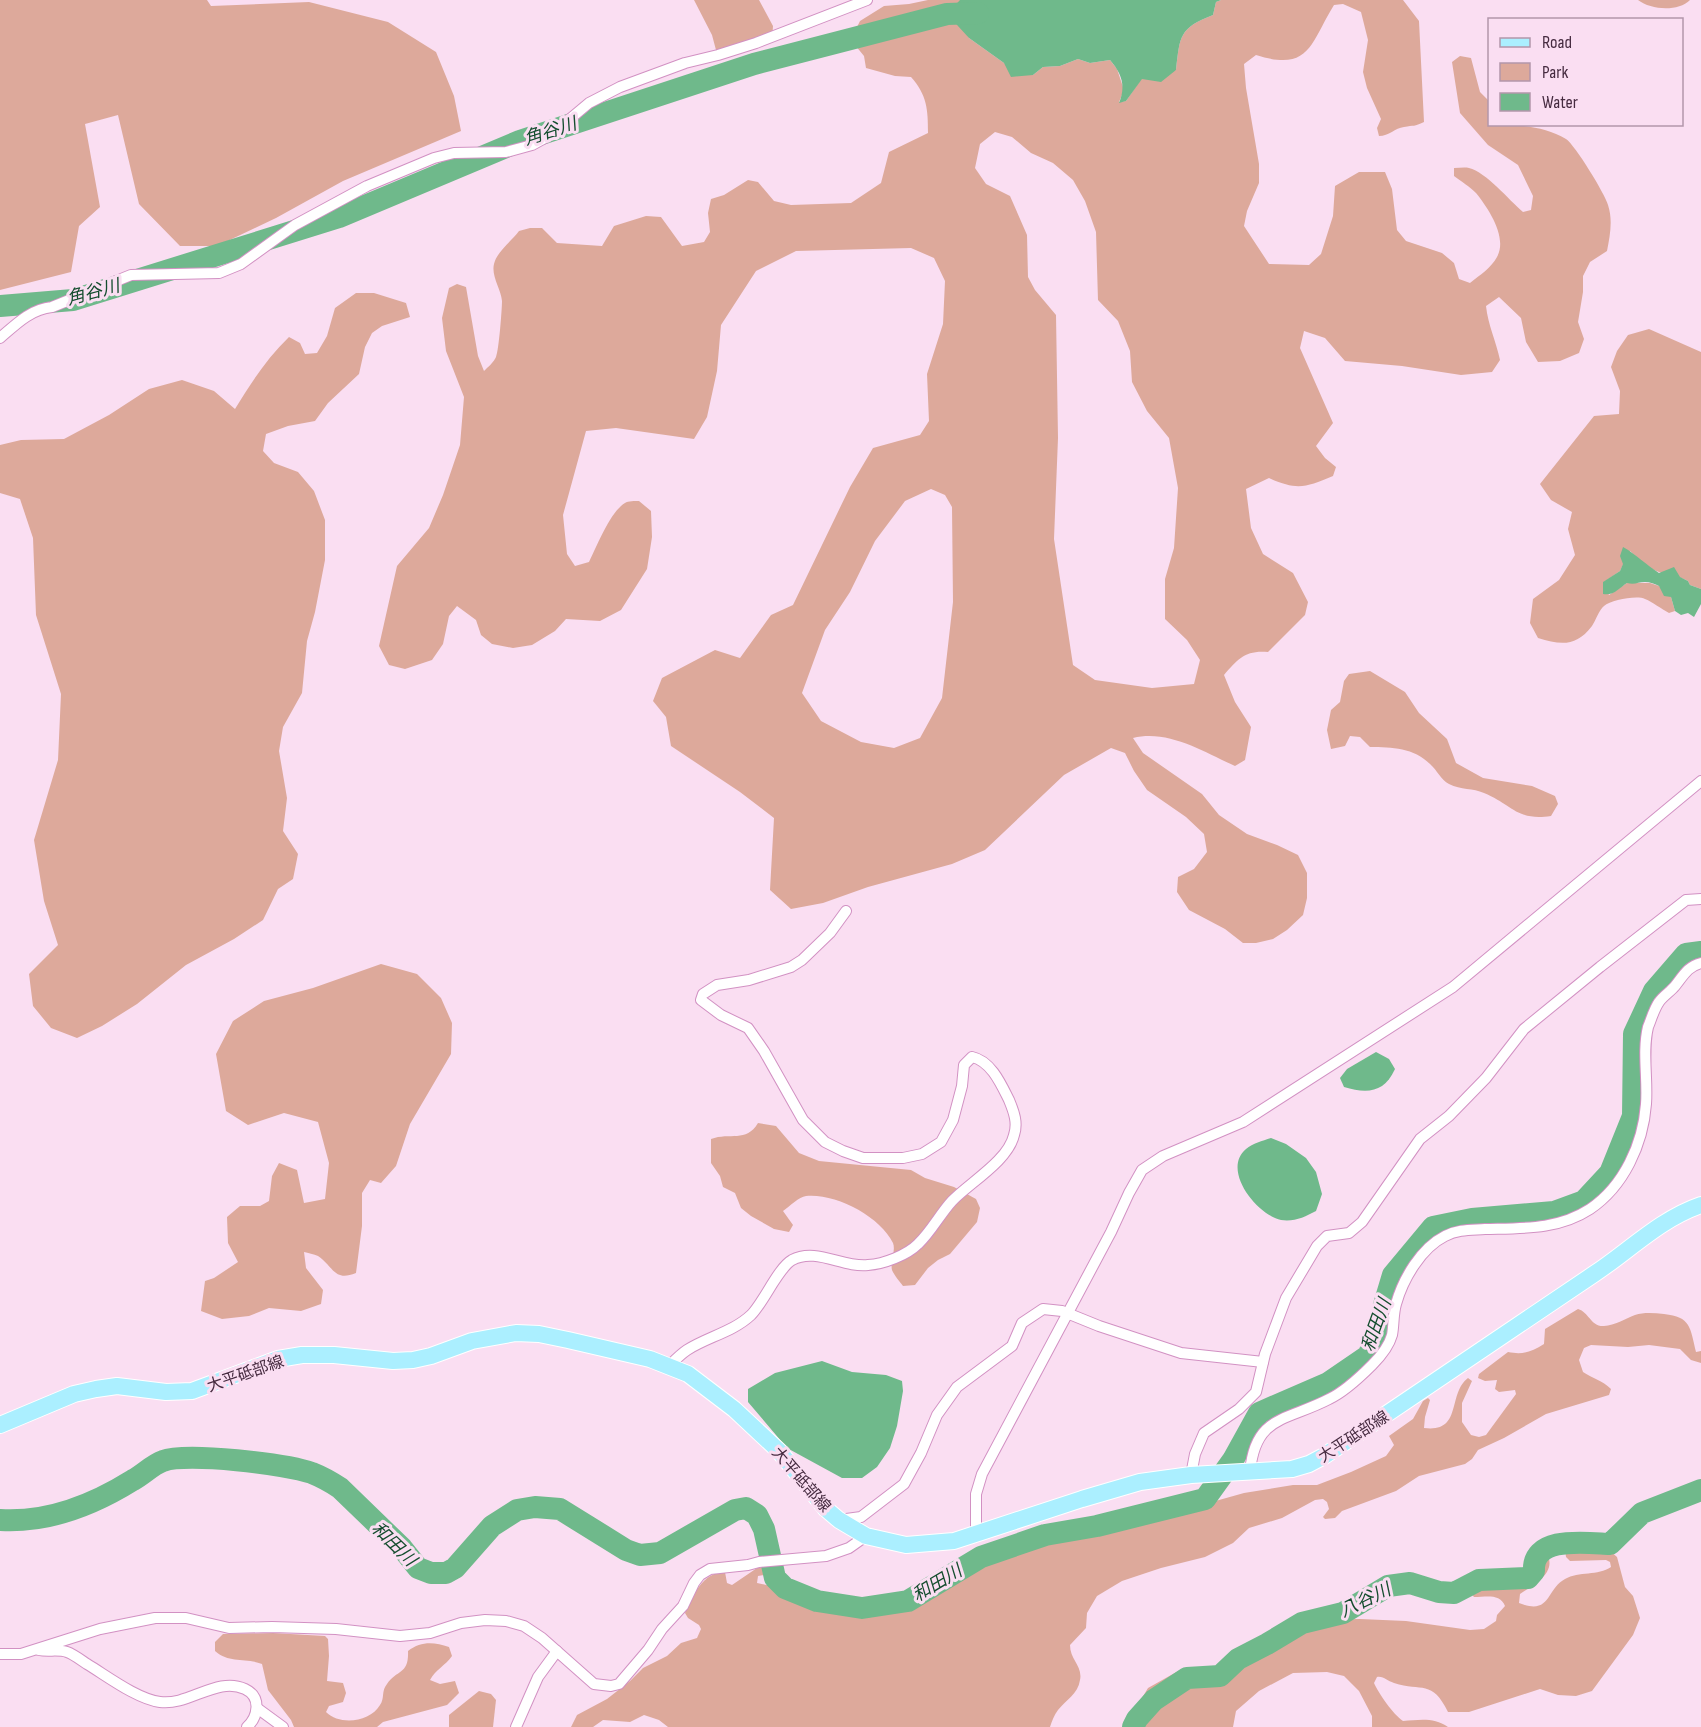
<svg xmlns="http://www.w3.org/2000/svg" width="1701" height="1727" font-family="'Sofia Sans Condensed','Noto Sans JP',sans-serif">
<rect width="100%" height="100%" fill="#fadef2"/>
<g fill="#dda99b" fill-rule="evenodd">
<path d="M0,0H207L211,6L309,2L388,22L436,52L454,96L461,131L343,181L276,218L217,246H180L139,204L118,115L85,124L100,207L79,226L71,272L0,290Z"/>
<path d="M694,0H759L773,26L772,40L730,56L716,50L712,35Z"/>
<path d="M928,0H960L969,38L1004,63L1033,75L1043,67L1060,66L1078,59L1090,63L1110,60L1117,69L1124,90L1119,102L1126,101L1142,78L1176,70C1180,36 1179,28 1213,15L1216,2L1221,0H1403L1419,21L1424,122C1414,127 1414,125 1404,127C1395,128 1389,136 1379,136L1377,128L1381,119L1367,88L1363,72L1368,40L1361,12L1343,4L1334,5C1310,44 1310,72 1256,55L1244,64L1246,88L1259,164V183L1247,211L1244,226L1269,264L1309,265L1321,254L1333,216L1335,186L1359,172H1385L1392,189L1397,230L1406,241L1442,253L1454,263L1459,279L1470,283C1480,275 1491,268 1497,257C1508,237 1488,208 1476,193C1470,187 1461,181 1454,176V168C1459,168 1465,167 1469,168C1486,172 1509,200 1523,212L1531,210L1533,196L1518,165L1488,145L1460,113L1452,62L1460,56L1471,58L1480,92L1489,101L1490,124C1515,125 1543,125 1566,139C1575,145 1605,194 1608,205C1613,220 1610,236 1607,251L1590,262L1583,276V292L1578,322L1584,339L1579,353L1560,361L1538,362L1526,342L1521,318L1499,297L1486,306C1488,325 1496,341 1500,360L1492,372L1461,375L1402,366L1345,361L1325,338L1304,331L1300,348L1333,423L1316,446L1325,458L1336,467L1333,476C1306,487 1298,491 1269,478L1246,489L1251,528L1263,554L1293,573L1308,602L1305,615L1268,652C1245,650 1238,659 1224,675L1235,702L1251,727L1245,760L1235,766C1204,752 1168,729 1133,738L1143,753L1202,794L1219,815L1247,834L1277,845L1298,855L1307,873V898L1303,915L1287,930L1273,939L1256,943H1243L1225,929L1189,910L1177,892L1178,877L1194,869L1207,852L1204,834L1186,817L1147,790L1134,771L1125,753L1111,748L1064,775L985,850L952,864L868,887L823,903L791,909L770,890L774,818L740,792L671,746L666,717L653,701L662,678L715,650L740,658L771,615L793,605L850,487L873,448L920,435L929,421L927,374L943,324L945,281L934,258L911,248L796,251L756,271L721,325L717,371L707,417L694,439L616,428L586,431L563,515L567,554L575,566L589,562C597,546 610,512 625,503C628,501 635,501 639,501L651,511L652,537L647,569L621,610L600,621L566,619L555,631L532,645L513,648L492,644L481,635L476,620L457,606L449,616L443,644L432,660L405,669L389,665L379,646L397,566L429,528L443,495L460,445L464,397L446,351L442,318L449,288L457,284L466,287L478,356L484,371C488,367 494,362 496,357C499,350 502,309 502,301C501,289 491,276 494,264C497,251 512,241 519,231L530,228H542L557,243L602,246L614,226L646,216L661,217L682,246L704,242L710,232L708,213L711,199L724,195L748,180L758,182L774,201L791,205L851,203L881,183L889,152L928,133C928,109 927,95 911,77L895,76L866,68L864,56L855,45V31L860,21L884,6L909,4ZM995,132L1012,137L1031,153L1053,163L1073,180L1085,201L1096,232L1098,300L1118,321L1130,351L1132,382L1147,411L1169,438L1178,488L1174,548L1165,579V619L1187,640L1200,660L1194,684L1152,688L1095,680L1073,665L1054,539L1058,438L1056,315L1035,290L1028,277L1027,235L1010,196L986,184L975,168L980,144ZM931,489L945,495L952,507L953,602L942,698L920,738L894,748L861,742L821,721L802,693L825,630L850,592L875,541L905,501Z"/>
<path d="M1638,0H1690C1678,12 1651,10 1638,0Z"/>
<path d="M356,293H374L406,303L410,317L382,326L372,333L365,347L359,374L328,403L315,421L288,426L266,434L263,451L274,463L298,472L314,491L325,520V560L315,612L307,641L302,693L283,727L279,751L287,798L283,831L298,854L293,879L278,889L263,920L234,939L186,965L137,1004L102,1026L77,1038L51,1028L33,1006L29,974L58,945L44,901L34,840L58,760L61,694L36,615L33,538L20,499L0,493V445L21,440L64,439L109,415L149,389L182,380L214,391L235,409C251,383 267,358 289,337L300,343L305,354L317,353L327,336L335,308Z"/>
<path d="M1649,329L1701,352V589L1690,585L1688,581C1679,576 1669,576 1659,572C1647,568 1639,559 1630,551L1620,571L1604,582L1609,595L1627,583H1650L1659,586L1671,597L1675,611L1669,613C1661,609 1653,602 1645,599C1637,595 1611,600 1604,606C1599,610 1596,620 1592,626C1576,647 1561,645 1538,638L1530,623L1533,599L1559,580L1575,555L1568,529L1572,512L1551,500L1540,484L1594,416L1619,414L1620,391L1611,367L1617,351L1628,335Z"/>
<path d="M1370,671L1405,692L1419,713L1447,739L1456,763L1483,778L1532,786L1555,796L1558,804L1551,816C1516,821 1513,805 1484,793C1473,788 1461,790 1449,784C1441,780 1437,770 1430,764C1414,748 1392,747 1370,747L1360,737L1350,736L1345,746L1331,749L1327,730L1331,710L1340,702L1344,681L1349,674Z"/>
<path d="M381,964L417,974L441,998L452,1023L451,1054L410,1124L396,1166L381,1183L370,1180L362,1193V1226L356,1273C334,1282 334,1267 318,1256C314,1254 308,1253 304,1252L306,1268L323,1290L321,1304L301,1311L269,1308L249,1316L222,1319L201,1311L205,1281L214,1278L238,1262L228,1243L227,1217L240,1206H260L269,1201L272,1176L279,1163L297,1170L304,1203L325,1199L329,1163L318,1122L284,1113L248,1125L226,1111L216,1054L233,1021L264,1001L313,988Z"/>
<path d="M758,1123L776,1126L799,1153L819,1161L911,1170L925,1178L954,1187L976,1199L980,1208L977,1222L950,1254L938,1260L928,1268L915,1285L903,1286C900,1282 894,1275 892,1270C890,1262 896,1251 893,1243C880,1216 835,1193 806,1196C799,1197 790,1206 783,1211L793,1225L789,1232L774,1229L751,1216L741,1208L735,1193L723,1187L720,1176L711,1163V1139C730,1132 746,1143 758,1123Z"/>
<path d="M1578,1309C1589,1312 1591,1327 1604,1326C1615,1325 1625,1319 1635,1315C1644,1312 1654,1313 1664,1314C1691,1317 1690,1327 1696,1352L1701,1351V1363L1691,1360L1680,1349L1649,1345L1628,1347L1591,1345L1584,1348L1579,1360L1583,1372C1593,1379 1602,1380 1611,1389L1609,1395L1546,1414L1504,1438L1478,1450L1472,1459L1465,1464L1419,1476L1396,1491L1342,1511L1335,1518L1325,1519L1323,1517L1329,1509L1327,1502L1323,1499L1315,1500L1282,1518L1249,1528L1233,1543L1205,1557L1161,1568L1122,1581L1097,1596L1087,1613L1086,1628L1070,1645C1070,1660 1083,1666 1080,1680C1078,1694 1066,1700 1058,1710C1054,1715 1052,1721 1050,1727H668L659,1720L644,1715L630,1722L603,1720L593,1727H571L577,1715L607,1699L630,1681L643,1668L667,1656L681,1643L697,1638L701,1629L699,1625L688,1618L685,1613C692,1596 703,1572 725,1572L727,1583L732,1585L757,1568L764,1567L767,1571L764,1575L758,1576L757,1583L771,1586C778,1596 782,1597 794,1596L807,1607L838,1614H859L909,1605L975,1566L1032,1544L1123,1527L1244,1493L1293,1485H1317L1351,1472L1386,1456L1394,1445L1389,1436L1413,1419L1423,1401L1428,1398L1430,1400L1425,1417L1424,1428C1463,1433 1447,1394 1468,1378L1472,1381L1462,1403V1422L1471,1435L1479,1437L1486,1435L1516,1394L1515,1390L1499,1392L1495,1389L1497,1380L1485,1381L1478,1378L1479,1374L1508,1352C1523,1355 1531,1352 1544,1344L1545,1329Z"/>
<path d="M1588,1545L1609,1550L1617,1557L1625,1587L1633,1596L1640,1618L1633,1635L1592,1691L1576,1696L1558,1695L1540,1689L1469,1712H1448C1432,1679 1422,1692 1394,1683C1387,1681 1384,1676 1377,1677L1374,1683C1379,1694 1393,1714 1403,1721C1419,1720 1434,1717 1448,1727H1372V1716L1359,1691L1344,1676L1327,1672L1293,1673L1259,1691L1236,1711L1233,1727H1131L1133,1713L1148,1688L1180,1670L1216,1673L1224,1668L1231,1659L1271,1641L1295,1624L1311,1620L1360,1619L1406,1621L1470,1630L1484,1629L1496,1621L1497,1615L1505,1606C1500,1593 1486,1597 1474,1597L1469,1591C1478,1576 1507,1586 1522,1583C1529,1581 1534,1578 1539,1573L1540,1565L1544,1558L1549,1559C1553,1575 1532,1586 1520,1594L1519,1603C1551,1616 1546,1589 1565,1579C1579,1571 1598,1576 1611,1567L1610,1562L1606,1560L1570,1561L1566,1557L1565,1549L1571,1546Z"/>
<path d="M273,1633L325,1636L328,1639L329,1656L327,1681L343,1683L346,1693L343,1702L329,1706L326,1712C340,1726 370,1722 380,1705C385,1698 381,1691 387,1684C397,1669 409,1675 408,1651C421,1641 434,1642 449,1647L452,1656C445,1666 436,1669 430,1680L440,1684L455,1681L459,1693L447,1705L383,1722L377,1727H294L291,1720L268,1690L262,1664C244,1657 230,1664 215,1651V1642L223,1634Z"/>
<path d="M479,1691L491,1694L496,1700L493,1727H449V1715Z"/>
</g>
<g fill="#6fb98b">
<path d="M960,0H1221L1216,2L1213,15C1179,28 1180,36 1176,70L1161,82L1142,79L1126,101L1119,103C1126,86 1122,74 1110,60L1090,63L1078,59L1060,66L1043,67L1033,75L1011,77L1004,63L969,38L947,14Z"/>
<path d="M1623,547C1636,554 1646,565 1659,573L1674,567L1680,577L1688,581L1690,585L1701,589V604L1694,617L1688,613L1681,615L1675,611L1671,597L1664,596L1659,586C1655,584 1650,582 1645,582C1638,582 1635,585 1627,583C1619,588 1614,596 1603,594V582L1620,571L1623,564L1620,556Z"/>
<path d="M1376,1052L1389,1059L1395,1069C1384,1093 1367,1094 1344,1087L1340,1078L1347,1069Z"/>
<path d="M1271,1138L1286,1144L1306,1158L1316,1172L1322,1194L1316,1211C1305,1217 1294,1222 1281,1220C1257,1215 1221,1170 1246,1149C1253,1143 1262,1141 1271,1138Z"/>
<path d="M822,1361L852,1372L886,1375L902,1381L903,1391L897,1426L890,1448L877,1467L862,1478H842L787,1448L748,1402V1389L775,1373Z"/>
</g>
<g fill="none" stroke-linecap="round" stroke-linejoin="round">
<g stroke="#6fb98b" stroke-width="22">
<path d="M0,306L73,300L339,217L520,141L754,64L947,14L978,13"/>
<path d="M0,1520C48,1523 93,1505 133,1480C144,1474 152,1465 163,1461C186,1452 287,1464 312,1473C322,1477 331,1482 340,1488L402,1548L418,1568L431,1573H446L455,1568L492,1526L517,1510L535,1507L560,1509L626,1550L640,1555L660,1553L735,1510L746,1508L757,1515L764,1529L775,1578L785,1588L817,1601L862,1608L908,1601L981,1557L1045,1535L1097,1526L1205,1499L1233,1460L1259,1413L1328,1383L1369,1355L1393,1275L1433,1227L1472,1219L1554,1212L1584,1201L1610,1173L1633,1116L1634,1034L1654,991L1686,954L1701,952"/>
<path d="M1133,1727L1137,1719L1154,1700L1187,1678L1220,1676L1238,1659L1267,1644L1302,1623L1343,1613L1388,1586L1410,1583L1439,1592L1454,1593L1479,1580L1528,1578L1534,1571C1532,1535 1586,1543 1610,1544L1642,1513L1701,1490"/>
</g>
<g stroke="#d291c3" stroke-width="12">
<g id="minor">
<path d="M0,338C16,324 31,309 52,307L131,275L219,273L241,264L295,225L367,186L434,158L454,153L506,152L532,145L552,134L589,103L620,87L685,63L718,55L756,43L867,0"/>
<path d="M670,1365C675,1360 681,1354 687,1350C707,1337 733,1332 751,1315C764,1302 778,1268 792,1260C816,1247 843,1268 868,1265C884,1264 907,1255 918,1244C931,1232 940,1214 952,1201C969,1183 1008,1161 1014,1135C1018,1123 1014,1112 1009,1100C1001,1084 991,1061 972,1057L964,1065L962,1086L953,1120L941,1142L922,1154L903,1158H863L843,1151L825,1142L803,1120L764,1051L748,1028L721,1015L701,1000L703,994L717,985L749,980L791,967L802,960L830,933L846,911"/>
<path d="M1250,1472C1255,1415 1287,1421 1329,1399C1344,1392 1360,1377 1372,1365C1379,1358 1389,1346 1392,1335C1394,1325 1393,1314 1396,1304C1403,1279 1421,1248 1445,1236C1458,1229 1472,1230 1485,1229C1522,1228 1558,1230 1590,1209C1624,1186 1643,1144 1646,1104C1648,1079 1642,1052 1648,1027C1651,1020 1654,1009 1659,1002C1663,996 1670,992 1675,986C1683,976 1688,966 1701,963"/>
<path d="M1191,1475L1195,1454L1204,1433L1239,1409L1256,1392L1265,1354L1286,1298L1317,1246L1327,1236L1349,1233L1362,1222L1420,1139L1449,1116L1486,1078L1524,1029L1600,967L1686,900L1701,899"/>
<path d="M839,1520L861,1517L904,1484L921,1453L937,1415L957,1387L1012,1346L1022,1323L1043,1309L1062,1311L1099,1326L1181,1353L1263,1362"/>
<path d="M976,1535V1494L982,1474L1111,1232L1129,1193L1142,1170L1163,1156L1243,1122L1453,987L1701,781"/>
<path d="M39,1650C48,1652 58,1649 67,1652C73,1654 81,1660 87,1664C107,1676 137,1699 160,1702C189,1706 217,1676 245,1689C262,1697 258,1717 247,1727"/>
<path d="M0,1654H21L100,1629L155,1618H186L229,1628L272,1627L336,1629L400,1636L430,1633L461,1623L485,1620L506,1621L524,1626L542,1638L594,1684L611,1686L619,1684L648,1650L662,1629L683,1606L694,1583L700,1575L710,1569L748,1565L759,1562L826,1556L849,1548L866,1536"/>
<path d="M257,1708L283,1727"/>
<path d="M516,1727L538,1677L557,1651"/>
</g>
</g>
<g stroke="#fff" stroke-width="18">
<path id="primary" d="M0,1425L74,1394L96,1389L117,1386L166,1392L192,1391L278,1359L302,1355H334L393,1361L413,1360L431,1356L472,1341L516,1333L539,1334L568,1340L650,1359L688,1374L734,1409L779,1451L826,1509L839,1520L866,1536L906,1545L954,1541L1082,1499L1140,1482L1191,1475L1292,1469L1309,1464L1324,1456C1414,1396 1503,1335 1594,1274C1629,1251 1660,1219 1701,1205"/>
</g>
<use href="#minor" stroke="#fff" stroke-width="10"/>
<use href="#primary" stroke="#abefff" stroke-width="16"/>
</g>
<g text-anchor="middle" stroke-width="6" stroke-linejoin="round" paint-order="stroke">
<g font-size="16" fill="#462b40" stroke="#fadef2">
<text transform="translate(245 1373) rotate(-19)" y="6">大平砥部線</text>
<text transform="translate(1353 1436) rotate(-33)" y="6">大平砥部線</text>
<text transform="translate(802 1479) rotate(49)" y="6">大平砥部線</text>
</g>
<g font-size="18" font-style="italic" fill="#144d2e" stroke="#fadef2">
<text transform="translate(550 131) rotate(-18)" y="6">角谷川</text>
<text transform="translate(93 292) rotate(-15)" y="6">角谷川</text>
<text transform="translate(1376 1325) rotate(-70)" y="6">和田川</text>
<text transform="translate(394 1544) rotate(44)" y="6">和田川</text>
<text transform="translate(937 1583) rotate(-31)" y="6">和田川</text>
<text transform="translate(1365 1600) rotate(-26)" y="6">八谷川</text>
</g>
</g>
<rect x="1488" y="18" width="195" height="108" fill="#fadef2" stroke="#b296ab" stroke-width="1.5"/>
<rect x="1500" y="38" width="30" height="9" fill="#abefff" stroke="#b296ab" stroke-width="1.5"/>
<text x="1542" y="48" font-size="18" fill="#462b40">Road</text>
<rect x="1500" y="63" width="30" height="18" fill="#dda99b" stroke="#b296ab" stroke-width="1.5"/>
<text x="1542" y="78" font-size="18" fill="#462b40">Park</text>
<rect x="1500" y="93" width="30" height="18" fill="#6fb98b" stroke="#b296ab" stroke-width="1.5"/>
<text x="1542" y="108" font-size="18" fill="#462b40">Water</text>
</svg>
